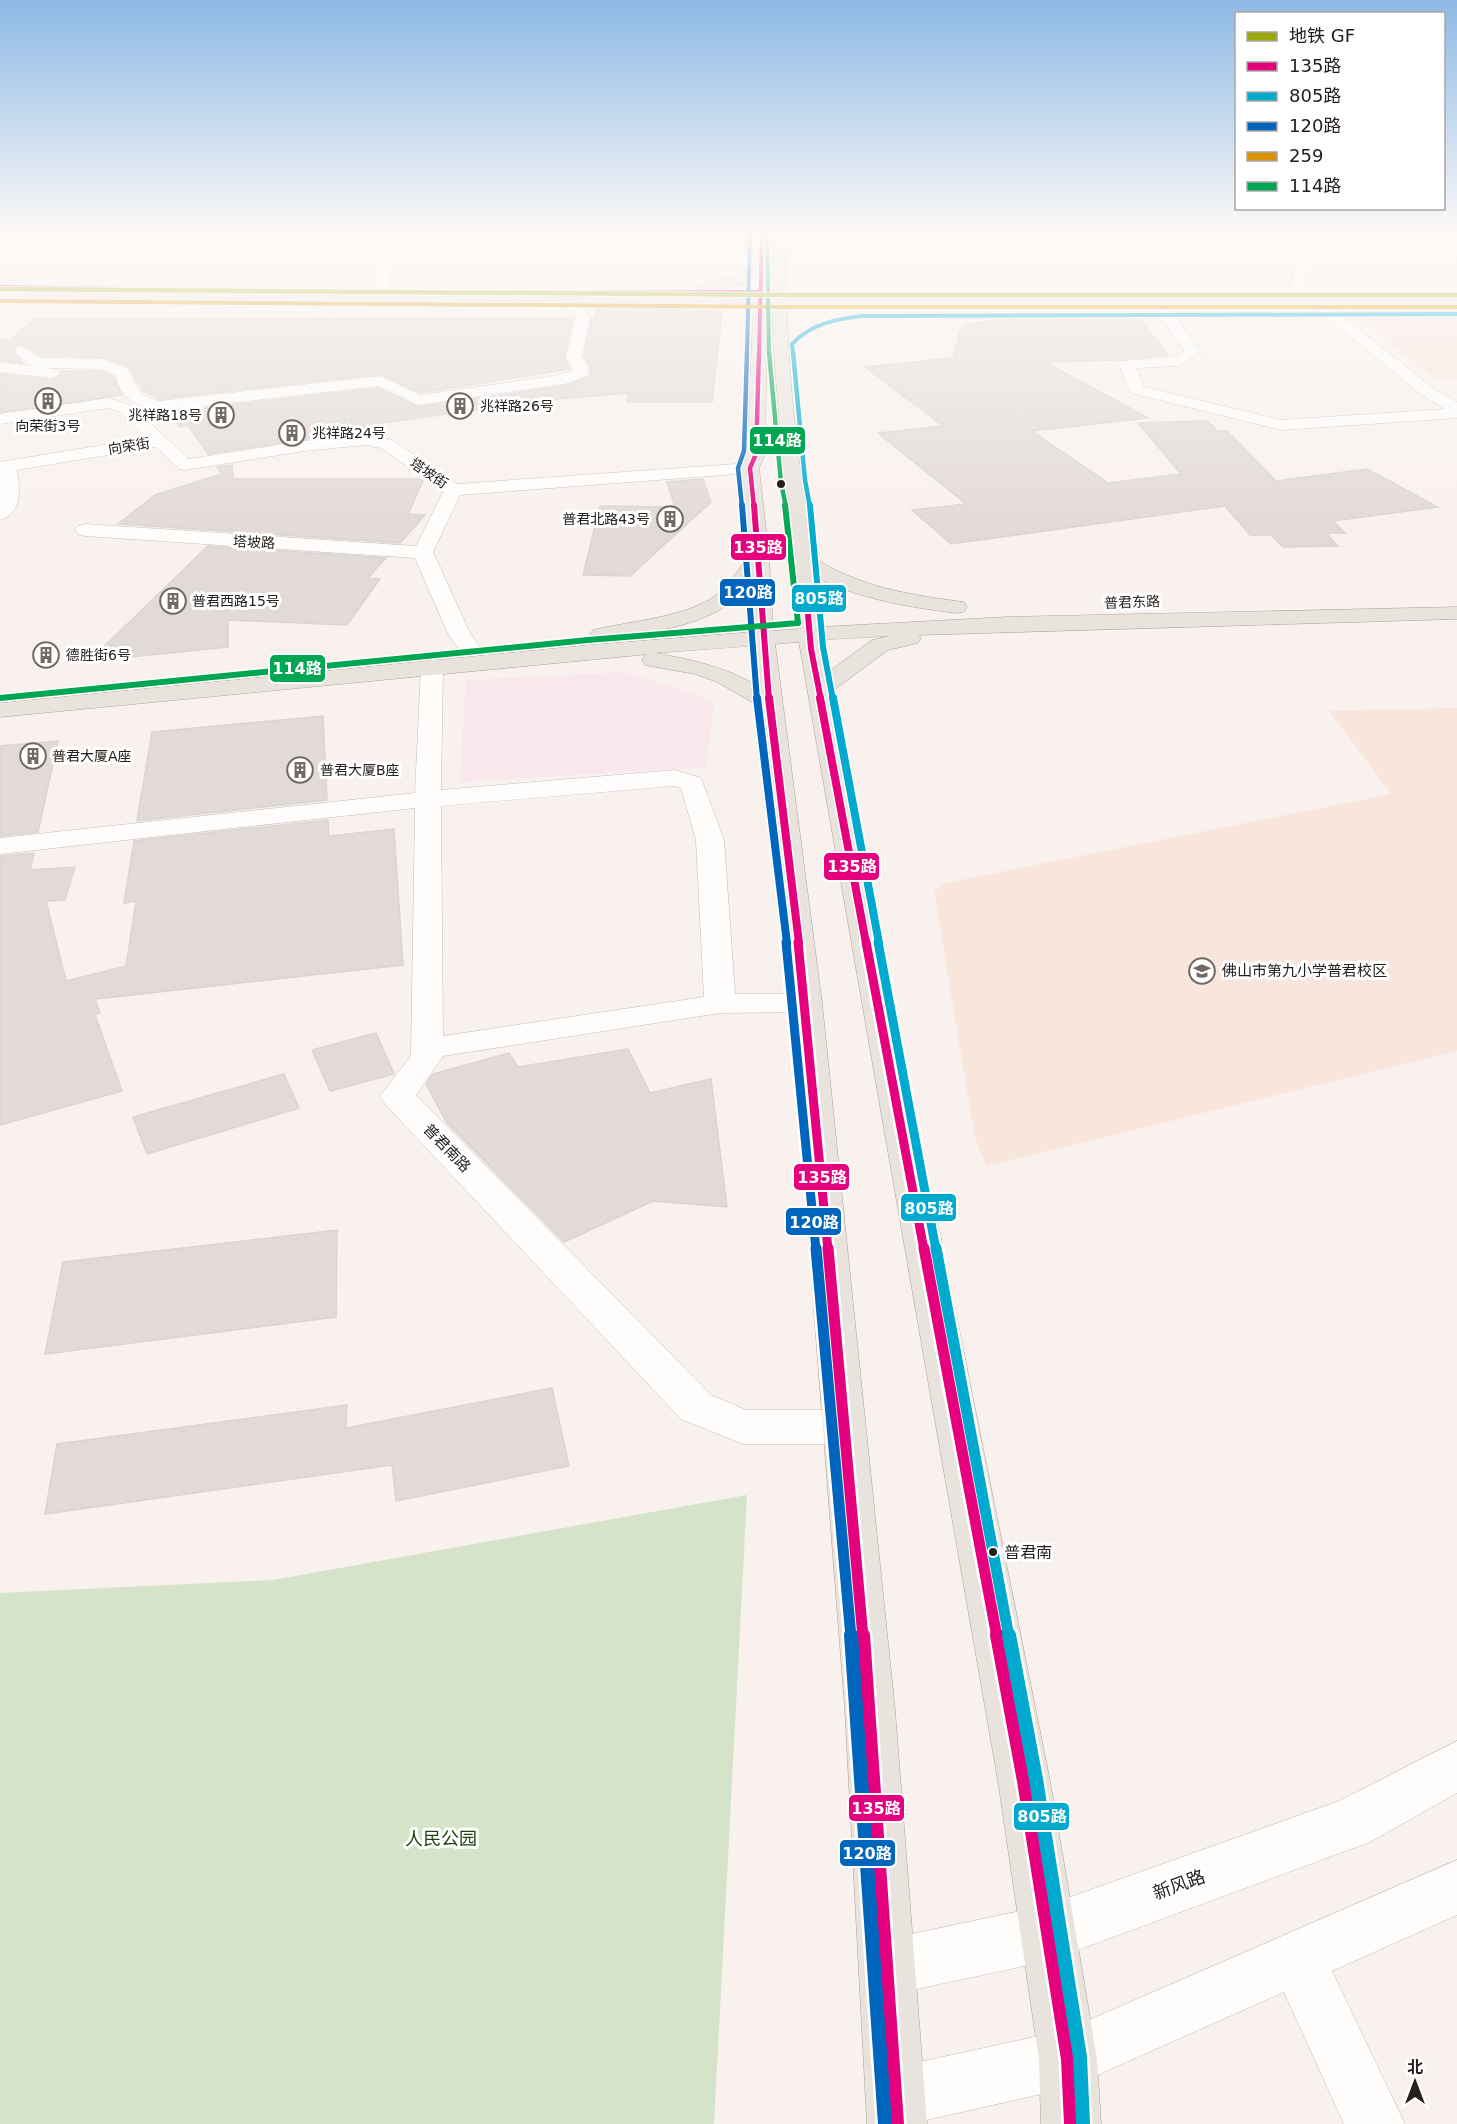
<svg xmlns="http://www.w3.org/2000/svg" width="1457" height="2124" font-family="'DejaVu Sans','Noto Sans SC',sans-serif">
<rect width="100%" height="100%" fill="#f9f1ed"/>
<g fill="#f8e8ee">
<path d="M31,232H204L180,251L0,248V246Z"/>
<path d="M625,672L714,701L706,767L460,782L466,680Z"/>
</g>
<g fill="#f8e6dd">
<path d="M1373,309L1457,310V378L1436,380L1350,312Z"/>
<path d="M1457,708V1051L986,1166L975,1138L934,891L945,883L1391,794L1329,711Z"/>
</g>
<path fill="#d5e3c9" d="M747,1495L714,2124H0V1593L273,1580Z"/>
<g fill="#e2dad7" stroke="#dbd4d1" stroke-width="1.5">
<path d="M597,308L693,309L722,312L712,402H627L629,393L558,399L381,423L385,427L208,454L188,425L179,427L170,412L379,388L418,407L570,385L591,375L590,365L584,356L592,318H594Z"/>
<path d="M422,318H573L564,357L570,369L420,393L381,374L159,399L143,391L129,367L104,357L42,356L20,344L12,350L22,363L0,360V340H10L35,319Z"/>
<path d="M997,320H1140L1168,355L1119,360L1045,362L1148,418L1032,431L1108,483L1181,474L1138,423L1208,421L1217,431H1227L1276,481L1367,469L1438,507L1333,521L1345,533H1326L1338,546L1283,547L1271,535H1250L1225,506L951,544L912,510L966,504L878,433L943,426L865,367L953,358L961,328L969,324Z"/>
<path d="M61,371H101L114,377L122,395L0,412V374L52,380L61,375Z"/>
<path d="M232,465L233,479H421L423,481L408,514L425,515L400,543L118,524L155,495L222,474L217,467Z"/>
<path d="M703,479L711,502L630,576L583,575L600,506L675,507L667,482Z"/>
<path d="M208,546L386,558L368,578L380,579L347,625L228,620V647L89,661Z"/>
<path d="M323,716L327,800L137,821L152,732Z"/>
<path d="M58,741L38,832L0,836V746Z"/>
<path d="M328,820L329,836L394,829L403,965L95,999L100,1013L95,1015L122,1091L0,1125V856L34,853L30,870L75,867L65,900L46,901L66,981L126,966L136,901L124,903L134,841Z"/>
<path d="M376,1033L394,1074L330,1091L312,1050Z"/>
<path d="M628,1049L650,1093L711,1079L727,1207L653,1201L564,1242L447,1123L426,1084L433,1074L509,1053L518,1067Z"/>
<path d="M284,1074L299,1108L147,1154L133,1117Z"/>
<path d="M337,1230L336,1317L45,1354L63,1262Z"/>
<path d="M552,1388L569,1466L396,1501L392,1465L45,1514L57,1444L347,1405L346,1428Z"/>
</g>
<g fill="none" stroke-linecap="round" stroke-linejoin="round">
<g stroke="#c3bcb9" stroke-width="1">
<g id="minor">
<path d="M0,232H15L0,239Z"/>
<path d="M371,232H383L390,285L380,296L375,297L368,293L376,284Z"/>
<path d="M775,232H903L905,234L899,238L779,239L773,235Z"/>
<path d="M1307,232H1319L1303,291L1296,295L1289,291Z"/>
<path d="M1316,298L1321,299L1434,389L1457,402V418L1281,430L1131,393L1129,390L1119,364L1122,361L1174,357L1185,351L1151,303L1158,299L1163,300L1201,352L1177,366L1136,368L1144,387L1281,420L1445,409L1422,395L1311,305L1309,302Z"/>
<path d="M570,304L583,307L590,318L582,357L588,365L589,373L586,376L570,383L418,405L379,386L159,411C138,406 119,399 116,375L101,369L46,368L57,370L60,373L52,378L0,372V362L32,366L25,362L14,350L21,346L41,358L103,359L128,369C139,387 134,394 159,401L381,376L420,395L547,377L573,371L572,366L566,358L576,318L573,313L563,308Z"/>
<path d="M109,398L132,406L189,459L304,441L365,435L392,440L457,484L750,463L756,464L759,468L756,472L750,473L460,495L433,552L470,633L479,646L476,651L468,653L460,651L448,634L415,558L85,536L78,534L75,530L78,526L85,524L416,546L443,492L381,448L365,445L304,451L185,470L179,469L156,447L17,470C20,488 23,514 0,520V462L146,438L120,412L108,408L0,424V414Z"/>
<path d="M432,660L440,662L443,667L441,790L675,770L701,778L724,840L735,994H806L817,996L822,1003L817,1010L806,1012L720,1013L443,1056L416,1095L711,1395L746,1410H844L859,1415L865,1427L859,1439L844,1444H743L681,1419L385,1104L380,1096L411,1056L415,808L0,854V838L415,793L421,667L424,662ZM674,786L681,788L696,840L704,997L443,1036L441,806Z"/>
<path d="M1457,1741V1793L1370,1842L1351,1849L1048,1961L888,1995L868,1987L860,1967L868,1947L888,1939L1048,1905L1339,1801Z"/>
<path d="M1457,1860V1915L1332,1971L1405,2124H1344L1284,1992L1068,2088L909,2124H891L876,2118L867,2097L876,2076L897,2067L1066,2030Z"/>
</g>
</g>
<g stroke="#aca095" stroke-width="1">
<g id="major">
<path d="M773,232H785L786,298H1457V306H787C788,364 794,423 802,481C806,507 811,532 814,558C859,586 904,594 956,601L964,602L967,607L964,612L956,613C907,607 860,599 815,577L820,627L1007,617L1457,607V619L919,635L921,638L918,643L888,650L831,692L1050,1781L1097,2059L1101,2124H1041L1039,2059L998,1781L799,642L775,644L822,1003L895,1710L927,2124H867L845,1710L790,1003L757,705L717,682L695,674L645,665L642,660L645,655L650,654L0,717V703L589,645L751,632L749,584C717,628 651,630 601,642L593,640L590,635L593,630C630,621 692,617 720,592C732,581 740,568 749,555L741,468L747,454L753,317L760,313L767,317L765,454L759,468L769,556L773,631L798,629L790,516L784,482L773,340V305L0,299V291L773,297ZM890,636L872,640L827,673L821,640ZM753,646L756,685C723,666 692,660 655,653Z"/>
<path d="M761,259L767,263L748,282L704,292L697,288L699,285L739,276Z"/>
</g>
</g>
<use href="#minor" fill="#fefdfc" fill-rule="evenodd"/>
<use href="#major" fill="#e9e3dd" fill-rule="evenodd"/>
<g stroke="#fff" stroke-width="5">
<g id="bus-1-far6">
<path d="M0,287L375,293L761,292"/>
<path d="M759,354L762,232"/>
</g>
</g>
<g stroke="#fff" stroke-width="7">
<path id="bus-1-far5" d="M754,507L750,468L756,454L759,352"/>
</g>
<g stroke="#fff" stroke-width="9">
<g id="bus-1-far4">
<path d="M754,505L769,700"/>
<path d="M808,615L811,649L821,700"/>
</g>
</g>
<g stroke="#fff" stroke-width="11">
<g id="bus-1-far3">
<path d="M769,698L799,943"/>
<path d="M820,698L866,943"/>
</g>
</g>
<g stroke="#fff" stroke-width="14">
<g id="bus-1-far2">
<path d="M798,942L828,1250"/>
<path d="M866,942L924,1250"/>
</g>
</g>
<g stroke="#fff" stroke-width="16">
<g id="bus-1-far1">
<path d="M828,1248L863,1637"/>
<path d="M924,1248L997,1637"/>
</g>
</g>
<g stroke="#fff" stroke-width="19">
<g id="bus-1">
<path d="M863,1635L897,2124"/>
<path d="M997,1635L1024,1781L1068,2059L1071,2124"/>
</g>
</g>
<g stroke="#fff" stroke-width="5">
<path id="bus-2-far6" d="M793,354L792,344C811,324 835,319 862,316L1457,314"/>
</g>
<g stroke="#fff" stroke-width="7">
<path id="bus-2-far5" d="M793,352L805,480L810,507"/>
</g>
<g stroke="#fff" stroke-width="9">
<path id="bus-2-far4" d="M810,505L823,647L833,700"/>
</g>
<g stroke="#fff" stroke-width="11">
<path id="bus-2-far3" d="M833,698L879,943"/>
</g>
<g stroke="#fff" stroke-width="14">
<path id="bus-2-far2" d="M878,942L936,1250"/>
</g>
<g stroke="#fff" stroke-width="16">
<path id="bus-2-far1" d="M936,1248L1009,1637"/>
</g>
<g stroke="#fff" stroke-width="19">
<path id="bus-2" d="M1009,1635L1036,1779L1080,2057L1083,2123"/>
</g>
<g stroke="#fff" stroke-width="5">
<path id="bus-3-far6" d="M747,354L750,232"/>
</g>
<g stroke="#fff" stroke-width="7">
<path id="bus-3-far5" d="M742,507L738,468L744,451L747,352"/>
</g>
<g stroke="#fff" stroke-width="9">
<path id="bus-3-far4" d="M742,505L757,700"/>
</g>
<g stroke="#fff" stroke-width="11">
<path id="bus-3-far3" d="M757,698L787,943"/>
</g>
<g stroke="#fff" stroke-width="14">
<path id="bus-3-far2" d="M786,942L816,1250"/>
</g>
<g stroke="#fff" stroke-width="16">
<path id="bus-3-far1" d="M816,1248L851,1637"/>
</g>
<g stroke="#fff" stroke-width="19">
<path id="bus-3" d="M851,1635L885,2124"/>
</g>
<g stroke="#fff" stroke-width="5">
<path id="bus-4" d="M0,301L789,307H1457"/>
</g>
<g stroke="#fff" stroke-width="5">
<path id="bus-5-far2" d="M767,232L769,354"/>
</g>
<g stroke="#fff" stroke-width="7">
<path id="bus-5-far1" d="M769,352L781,483L786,507"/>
</g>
<g stroke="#fff" stroke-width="9">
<path id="bus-5" d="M0,698L588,640L798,623L785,505"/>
</g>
<use href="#bus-1-far6" stroke="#e5007d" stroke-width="4"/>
<use href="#bus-1-far5" stroke="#e5007d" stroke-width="4.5"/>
<use href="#bus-1-far4" stroke="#e5007d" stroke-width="6"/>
<use href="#bus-1-far3" stroke="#e5007d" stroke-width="8"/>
<use href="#bus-1-far2" stroke="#e5007d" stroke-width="9"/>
<use href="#bus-1-far1" stroke="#e5007d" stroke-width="11"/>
<use href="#bus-1" stroke="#e5007d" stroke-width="14"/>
<use href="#bus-2-far6" stroke="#00a9ce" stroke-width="4"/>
<use href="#bus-2-far5" stroke="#00a9ce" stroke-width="4.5"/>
<use href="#bus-2-far4" stroke="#00a9ce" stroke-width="6"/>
<use href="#bus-2-far3" stroke="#00a9ce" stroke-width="8"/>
<use href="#bus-2-far2" stroke="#00a9ce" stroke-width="9"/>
<use href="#bus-2-far1" stroke="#00a9ce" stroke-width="11"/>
<use href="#bus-2" stroke="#00a9ce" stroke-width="14"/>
<use href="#bus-3-far6" stroke="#0065bd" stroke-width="4"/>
<use href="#bus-3-far5" stroke="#0065bd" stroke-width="4.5"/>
<use href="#bus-3-far4" stroke="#0065bd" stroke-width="6"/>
<use href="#bus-3-far3" stroke="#0065bd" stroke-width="8"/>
<use href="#bus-3-far2" stroke="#0065bd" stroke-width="9"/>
<use href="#bus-3-far1" stroke="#0065bd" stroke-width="11"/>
<use href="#bus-3" stroke="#0065bd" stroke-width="14"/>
<use href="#bus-4" stroke="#d89204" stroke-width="4"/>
<use href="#bus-5-far2" stroke="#00a651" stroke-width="4"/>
<use href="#bus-5-far1" stroke="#00a651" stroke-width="4.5"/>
<use href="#bus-5" stroke="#00a651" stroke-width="6"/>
<g stroke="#fff" stroke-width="6">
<path id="metro-1" d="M0,289L789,295H1457"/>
</g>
<use href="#metro-1" stroke="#9ca807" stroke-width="4.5"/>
</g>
<linearGradient id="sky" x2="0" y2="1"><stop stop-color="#8ebae6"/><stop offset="0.44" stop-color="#fcf9f7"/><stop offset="1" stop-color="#fcf9f7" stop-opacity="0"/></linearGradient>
<rect width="1457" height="529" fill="url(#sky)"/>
<defs>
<g id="building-ring" transform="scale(1.35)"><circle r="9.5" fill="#fff" stroke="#706966" stroke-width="1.5"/><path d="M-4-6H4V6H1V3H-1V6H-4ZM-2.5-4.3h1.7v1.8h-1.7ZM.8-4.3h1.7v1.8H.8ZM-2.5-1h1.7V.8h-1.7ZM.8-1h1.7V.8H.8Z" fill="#706966"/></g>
<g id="school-ring" transform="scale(1.35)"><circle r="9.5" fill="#fff" stroke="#706966" stroke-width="1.5"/><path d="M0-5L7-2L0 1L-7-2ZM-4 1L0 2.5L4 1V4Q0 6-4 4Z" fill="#706966"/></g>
</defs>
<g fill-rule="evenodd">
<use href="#building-ring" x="48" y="401"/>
<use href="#building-ring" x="460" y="406"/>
<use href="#building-ring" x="221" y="415"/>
<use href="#building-ring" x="292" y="433"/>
<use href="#building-ring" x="670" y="519"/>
<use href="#building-ring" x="173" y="601"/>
<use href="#building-ring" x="46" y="655"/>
<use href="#building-ring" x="33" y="756"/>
<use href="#building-ring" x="300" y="770"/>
<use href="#school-ring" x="1202" y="971"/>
</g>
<g fill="#26201d" stroke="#fff" stroke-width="2">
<circle cx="781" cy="484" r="5"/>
<circle cx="993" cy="1552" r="5"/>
</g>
<g text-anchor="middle" stroke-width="6" stroke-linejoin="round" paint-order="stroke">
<g font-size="14" fill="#26201d" stroke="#fff" text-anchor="start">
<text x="480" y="411">兆祥路26号</text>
<text x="202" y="420" text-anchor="end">兆祥路18号</text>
<text x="48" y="431" text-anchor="middle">向荣街3号</text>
<text x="312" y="438">兆祥路24号</text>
<text x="650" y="524" text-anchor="end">普君北路43号</text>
<text x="192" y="606">普君西路15号</text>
<text x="66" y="660">德胜街6号</text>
<text x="52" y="761">普君大厦A座</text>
<text x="320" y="775">普君大厦B座</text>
</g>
<g font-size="14" fill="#26201d" stroke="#fff">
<text transform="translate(129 446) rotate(-9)" y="5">向荣街</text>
<text transform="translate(429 473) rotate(34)" y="5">塔坡街</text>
<text transform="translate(254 542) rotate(3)" y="5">塔坡路</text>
<text transform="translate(1132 602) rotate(-2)" y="5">普君东路</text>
</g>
<g font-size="15" fill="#26201d" stroke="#fff" text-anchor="start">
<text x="1222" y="976">佛山市第九小学普君校区</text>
</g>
<g font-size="15" fill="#26201d" stroke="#fff">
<text transform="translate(447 1148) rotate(46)" y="5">普君南路</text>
</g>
<g font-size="16" fill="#26201d" stroke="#fff" text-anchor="start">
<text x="1004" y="1558">普君南</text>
</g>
<g font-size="18" fill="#21450e" stroke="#fff">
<text x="441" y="1845">人民公园</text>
</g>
<g font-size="18" fill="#26201d" stroke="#fff">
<text transform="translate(1179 1885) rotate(-20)" y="6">新风路</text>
</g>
</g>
<g stroke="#fff" stroke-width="2">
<rect x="749" y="426" width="57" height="29" rx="6" fill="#00a651"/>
<rect x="730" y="533" width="57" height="28" rx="6" fill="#e5007d"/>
<rect x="719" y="578" width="57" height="29" rx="6" fill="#0065bd"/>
<rect x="791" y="584" width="56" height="29" rx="6" fill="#00a9ce"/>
<rect x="269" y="654" width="57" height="29" rx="6" fill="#00a651"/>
<rect x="823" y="852" width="57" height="29" rx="6" fill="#e5007d"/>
<rect x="793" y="1163" width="57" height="28" rx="6" fill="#e5007d"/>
<rect x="900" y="1193" width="57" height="29" rx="6" fill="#00a9ce"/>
<rect x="785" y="1207" width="57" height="29" rx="6" fill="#0065bd"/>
<rect x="848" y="1794" width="57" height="28" rx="6" fill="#e5007d"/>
<rect x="1013" y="1802" width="57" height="29" rx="6" fill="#00a9ce"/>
<rect x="839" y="1839" width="57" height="28" rx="6" fill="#0065bd"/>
</g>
<g font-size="16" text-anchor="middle" font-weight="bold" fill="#fff">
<text x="777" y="446">114路</text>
<text x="758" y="553">135路</text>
<text x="748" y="598">120路</text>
<text x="819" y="604">805路</text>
<text x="297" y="674">114路</text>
<text x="852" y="872">135路</text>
<text x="822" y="1183">135路</text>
<text x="929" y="1214">805路</text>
<text x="814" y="1228">120路</text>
<text x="876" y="1814">135路</text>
<text x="1042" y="1822">805路</text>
<text x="867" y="1859">120路</text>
</g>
<rect x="1235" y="12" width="210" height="198" fill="#ffffff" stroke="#a8a6a5" stroke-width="1.5"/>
<rect x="1247" y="32" width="30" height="9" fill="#9ca807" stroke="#a8a6a5" stroke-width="1.5"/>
<text x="1289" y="42" font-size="18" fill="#26201d">地铁 GF</text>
<rect x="1247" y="62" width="30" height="9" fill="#e5007d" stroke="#a8a6a5" stroke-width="1.5"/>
<text x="1289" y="72" font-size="18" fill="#26201d">135路</text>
<rect x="1247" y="92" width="30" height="9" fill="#00a9ce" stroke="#a8a6a5" stroke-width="1.5"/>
<text x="1289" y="102" font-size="18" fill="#26201d">805路</text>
<rect x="1247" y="122" width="30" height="9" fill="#0065bd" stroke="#a8a6a5" stroke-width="1.5"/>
<text x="1289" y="132" font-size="18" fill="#26201d">120路</text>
<rect x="1247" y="152" width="30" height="9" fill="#d89204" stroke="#a8a6a5" stroke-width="1.5"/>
<text x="1289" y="162" font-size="18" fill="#26201d">259</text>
<rect x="1247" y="182" width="30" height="9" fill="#00a651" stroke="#a8a6a5" stroke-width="1.5"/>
<text x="1289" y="192" font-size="18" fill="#26201d">114路</text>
<g transform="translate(1415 2082)" stroke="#ffffff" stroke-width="4.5" paint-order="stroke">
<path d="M0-4.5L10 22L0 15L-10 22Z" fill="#26201d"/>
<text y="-9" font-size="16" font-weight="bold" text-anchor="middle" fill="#26201d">北</text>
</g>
</svg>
